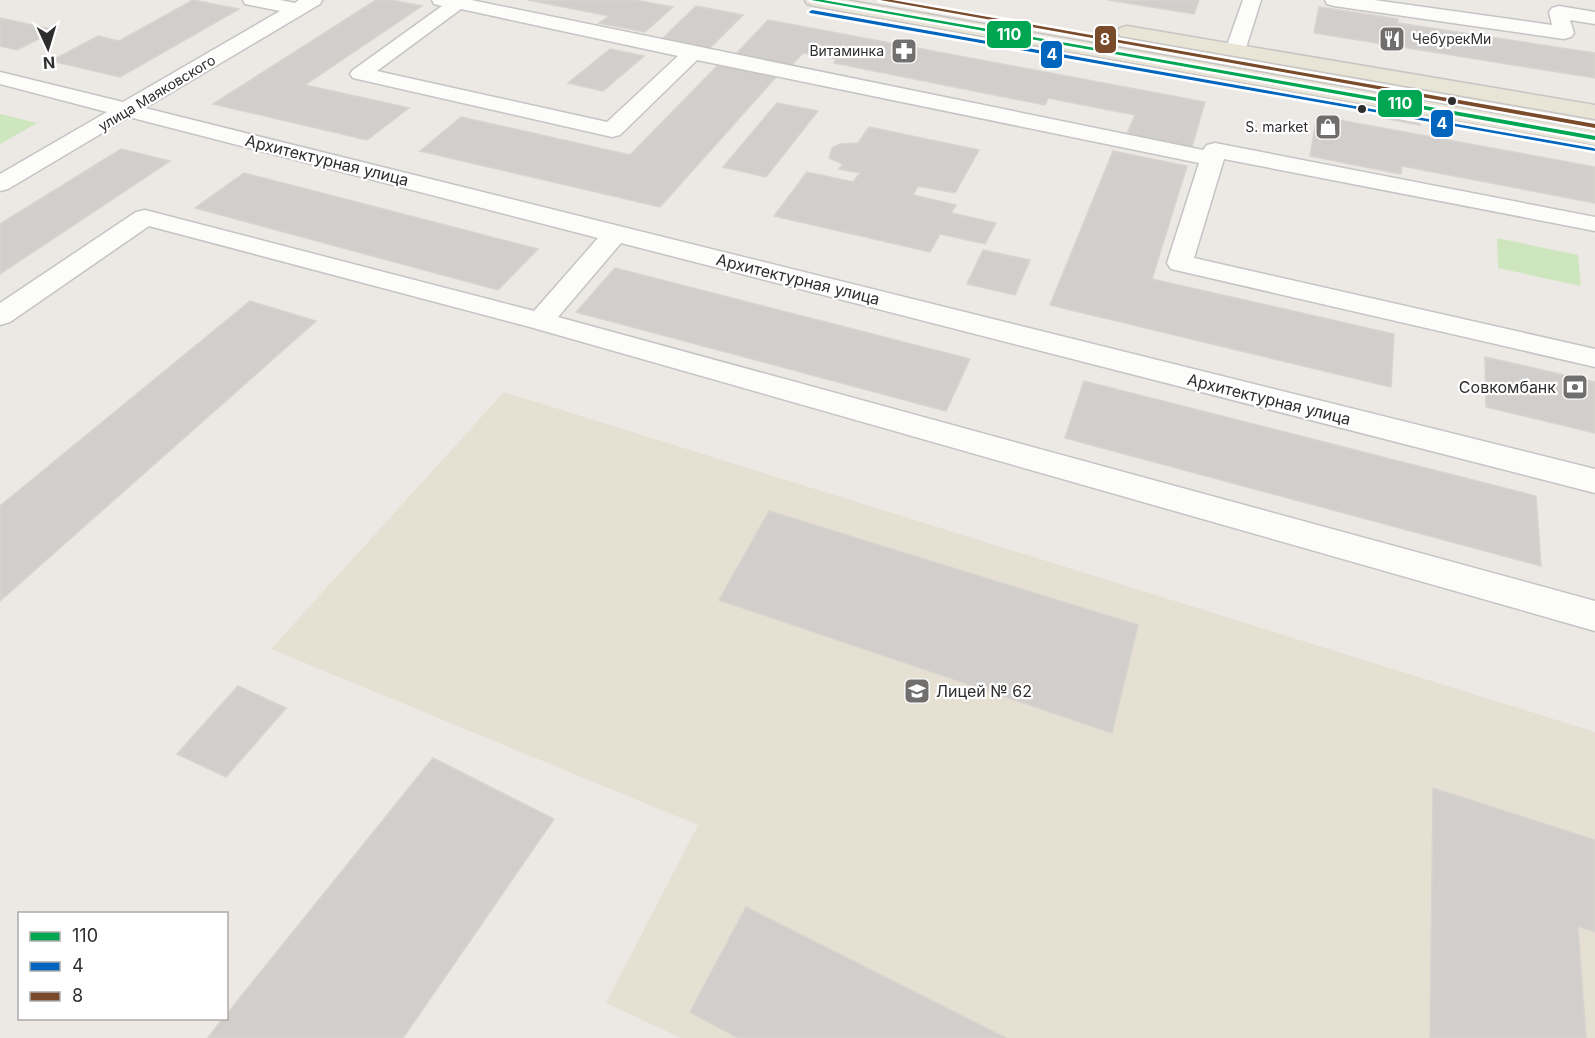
<svg xmlns="http://www.w3.org/2000/svg" width="1595" height="1038" font-family="Inter,sans-serif">
<rect width="100%" height="100%" fill="#ece8e4"/>
<path fill="#e6e0d3" d="M504,392L1595,732V1038H681L606,1003L698,825L271,649Z"/>
<g fill="#cee6be">
<path d="M0,114L37,123L0,144Z"/>
<path d="M1497,238L1578,255L1581,286L1498,268Z"/>
</g>
<g fill="#d1cecb" stroke="#d7d4d0" stroke-width="1.5">
<path d="M193,0L239,9L120,77L51,61L98,36L119,41Z"/>
<path d="M376,0H391L422,6L305,85L409,108L367,140L213,104Z"/>
<path d="M528,0H635L673,7L645,32L599,23L609,16Z"/>
<path d="M1108,0H1199L1194,14Z"/>
<path d="M696,6L743,15L709,49L661,40Z"/>
<path d="M1319,7L1398,19V23L1595,53V78L1314,33Z"/>
<path d="M0,18L56,30L17,50L0,46Z"/>
<path d="M768,20L1205,102L1192,147L1127,134L1135,115L1048,98L1045,105L834,63L836,59L803,53L791,66L735,55Z"/>
<path d="M610,49L644,56L603,91L568,83Z"/>
<path d="M718,65L777,76L660,207L420,151L461,117L630,155Z"/>
<path d="M777,103L818,111L766,177L723,167Z"/>
<path d="M1384,111L1420,118V125L1383,118Z"/>
<path d="M1317,116L1595,167V203L1402,166L1401,174L1310,156Z"/>
<path d="M869,127L979,150L955,193L918,186L913,195L956,205L951,213L996,223L985,244L940,234L930,252L774,216L807,172L853,182L860,173L839,169L843,164L829,158L832,148L840,144L858,143Z"/>
<path d="M121,149L170,161L0,274V224Z"/>
<path d="M1113,151L1187,166L1152,279L1394,334L1391,387L1050,305Z"/>
<path d="M244,173L538,249L498,290L195,208Z"/>
<path d="M983,250L1030,260L1015,295L967,284Z"/>
<path d="M615,268L970,359L946,411L576,312Z"/>
<path d="M250,301L316,321L0,601V506Z"/>
<path d="M1485,357L1595,382V433L1486,407Z"/>
<path d="M1084,381L1536,496L1541,566L1065,438Z"/>
<path d="M769,511L1138,625L1112,733L719,600Z"/>
<path d="M238,686L286,708L226,777L177,754Z"/>
<path d="M433,758L554,819L403,1038H208L223,1018H226V1015Z"/>
<path d="M1433,788L1595,840V932L1578,926L1586,1038H1430Z"/>
<path d="M746,907L1006,1038H738L690,1012Z"/>
</g>
<g fill="none" stroke-linecap="round" stroke-linejoin="round">
<g stroke="#c5c4c5" stroke-width="3">
<g id="minor">
<path d="M243,0H280L295,3L299,0H322L320,4L145,108L1595,469V493L621,243L558,317L1595,601V631L530,327L149,226L10,322L0,325V303L136,212L145,210L534,311L598,238L129,117L8,189L0,191V174L107,112L0,84V72L123,102L280,11L245,4Z"/>
<path d="M432,0H471L1203,150L1207,145L1215,143L1595,217V231L1224,159L1194,258L1595,349V367L1171,269L1167,263L1199,163L697,60L620,135L612,137L353,78L350,74L353,70L442,6L434,4ZM461,9L678,56L607,122L377,71Z"/>
<path d="M1243,0H1261L1245,51L1242,55H1228L1225,51Z"/>
<path d="M1325,0H1374L1552,25L1549,12L1552,8L1559,6L1595,12V24L1570,20L1574,33L1571,37L1564,39L1334,6L1327,4Z"/>
</g>
</g>
<g stroke="#c6c5c4" stroke-width="3">
<g id="major">
<path d="M805,0H846L1595,131V145L814,6L807,4Z"/>
<path d="M1127,26L1595,105V119L1120,36L1117,32L1120,28Z"/>
</g>
</g>
<use href="#minor" fill="#fcfcfb" fill-rule="evenodd"/>
<use href="#major" fill="#e8e4d6" fill-rule="evenodd"/>
<g stroke="#fff" stroke-width="5">
<path id="bus-1" d="M811,0H823L1595,136V140Z"/>
</g>
<g stroke="#fff" stroke-width="5">
<path id="bus-2" d="M812,10L1593,148L1595,149V151L810,13L809,12Z"/>
</g>
<g stroke="#fff" stroke-width="5">
<path id="bus-3" d="M880,0H892L1595,124V128Z"/>
</g>
<use href="#bus-1" fill="#00a651" fill-rule="evenodd"/>
<use href="#bus-2" fill="#0065bd" fill-rule="evenodd"/>
<use href="#bus-3" fill="#7a4b2a" fill-rule="evenodd"/>
</g>
<defs>
<g id="restaurant-square" transform="scale(1.35)"><rect x="-9" y="-9" width="18" height="18" rx="4" fill="#706f6e" stroke="#fff"/><path d="M-5-6h1v4h1v-4h1v4h1v-4h1v5L-1.5 .5V6h-2V.5L-5-1ZM5-6V6H3V1.5H1.5Q1.5-4 5-6Z" fill="#fff"/></g>
<g id="pharmacy-square" transform="scale(1.35)"><rect x="-9" y="-9" width="18" height="18" rx="4" fill="#706f6e" stroke="#fff"/><path d="M-2-6h4v4h4v4h-4v4h-4v-4h-4v-4h4Z" fill="#fff"/></g>
<g id="shop-square" transform="scale(1.35)"><rect x="-9" y="-9" width="18" height="18" rx="4" fill="#706f6e" stroke="#fff"/><path d="M-5-2.5h2.3a2.7 3.5 0 0 1 5.4 0H5L5.5 6h-11ZM-1.5-2.5h3a1.5 2.3 0 0 0-3 0Z" fill="#fff"/></g>
<g id="bank-square" transform="scale(1.35)"><rect x="-9" y="-9" width="18" height="18" rx="4" fill="#706f6e" stroke="#fff"/><path d="M-6-4H6V4H-6ZM0-2.3a2.3 2.3 0 1 0 0 4.6a2.3 2.3 0 1 0 0-4.6Z" fill="#fff"/></g>
<g id="school-square" transform="scale(1.35)"><rect x="-9" y="-9" width="18" height="18" rx="4" fill="#706f6e" stroke="#fff"/><path d="M0-5L7-2L0 1L-7-2ZM-4 1L0 2.5L4 1V4Q0 6-4 4Z" fill="#fff"/></g>
</defs>
<g fill-rule="evenodd">
<use href="#restaurant-square" x="1392" y="39"/>
<use href="#pharmacy-square" x="904" y="51"/>
<use href="#shop-square" x="1328" y="127"/>
<use href="#bank-square" x="1575" y="387"/>
<use href="#school-square" x="917" y="691"/>
</g>
<g fill="#2e2e2e" stroke="#fff" stroke-width="2">
<circle cx="1452" cy="101" r="5"/>
<circle cx="1362" cy="109" r="5"/>
</g>
<g text-anchor="middle" stroke-width="4.5" stroke-linejoin="round" paint-order="stroke">
<g font-size="14" fill="#2e2e2e" stroke="#fff" text-anchor="end">
<text x="1412" y="44" text-anchor="start">ЧебурекМи</text>
<text x="884" y="56">Витаминка</text>
<text x="1308" y="132">S. market</text>
</g>
<g font-size="14" fill="#2e2e2e" stroke="#fff">
<text transform="translate(157 93) rotate(-31)" y="5">улица Маяковского</text>
</g>
<g font-size="16" fill="#2e2e2e" stroke="#fff">
<text transform="translate(327 160) rotate(14)" y="6">Архитектурная улица</text>
<text transform="translate(798 279) rotate(14)" y="6">Архитектурная улица</text>
<text transform="translate(1269 399) rotate(14)" y="6">Архитектурная улица</text>
</g>
<g font-size="16" fill="#2e2e2e" stroke="#fff" text-anchor="end">
<text x="1556" y="393">Совкомбанк</text>
<text x="936" y="697" text-anchor="start">Лицей № 62</text>
</g>
</g>
<g stroke="#fff" stroke-width="2">
<rect x="986" y="20" width="46" height="29" rx="6" fill="#00a651"/>
<rect x="1094" y="25" width="23" height="29" rx="6" fill="#7a4b2a"/>
<rect x="1040" y="40" width="23" height="29" rx="6" fill="#0065bd"/>
<rect x="1377" y="89" width="46" height="29" rx="6" fill="#00a651"/>
<rect x="1430" y="109" width="24" height="29" rx="6" fill="#0065bd"/>
</g>
<g font-size="16" text-anchor="middle" font-weight="bold" fill="#fff">
<text x="1009" y="40">110</text>
<text x="1105" y="45">8</text>
<text x="1052" y="60">4</text>
<text x="1400" y="109">110</text>
<text x="1442" y="129">4</text>
</g>
<rect x="18" y="912" width="210" height="108" fill="#ffffff" stroke="#ababab" stroke-width="1.5"/>
<rect x="30" y="932" width="30" height="9" fill="#00a651" stroke="#ababab" stroke-width="1.5"/>
<text x="72" y="942" font-size="18" fill="#2e2e2e">110</text>
<rect x="30" y="962" width="30" height="9" fill="#0065bd" stroke="#ababab" stroke-width="1.5"/>
<text x="72" y="972" font-size="18" fill="#2e2e2e">4</text>
<rect x="30" y="992" width="30" height="9" fill="#7a4b2a" stroke="#ababab" stroke-width="1.5"/>
<text x="72" y="1002" font-size="18" fill="#2e2e2e">8</text>
<g transform="translate(48 48) rotate(176)" stroke="#ffffff" stroke-width="4.5" paint-order="stroke">
<path d="M0-4.5L10 22L0 15L-10 22Z" fill="#2e2e2e"/>
<text y="-9" font-size="16" font-weight="bold" text-anchor="middle" fill="#2e2e2e">N</text>
</g>
</svg>
